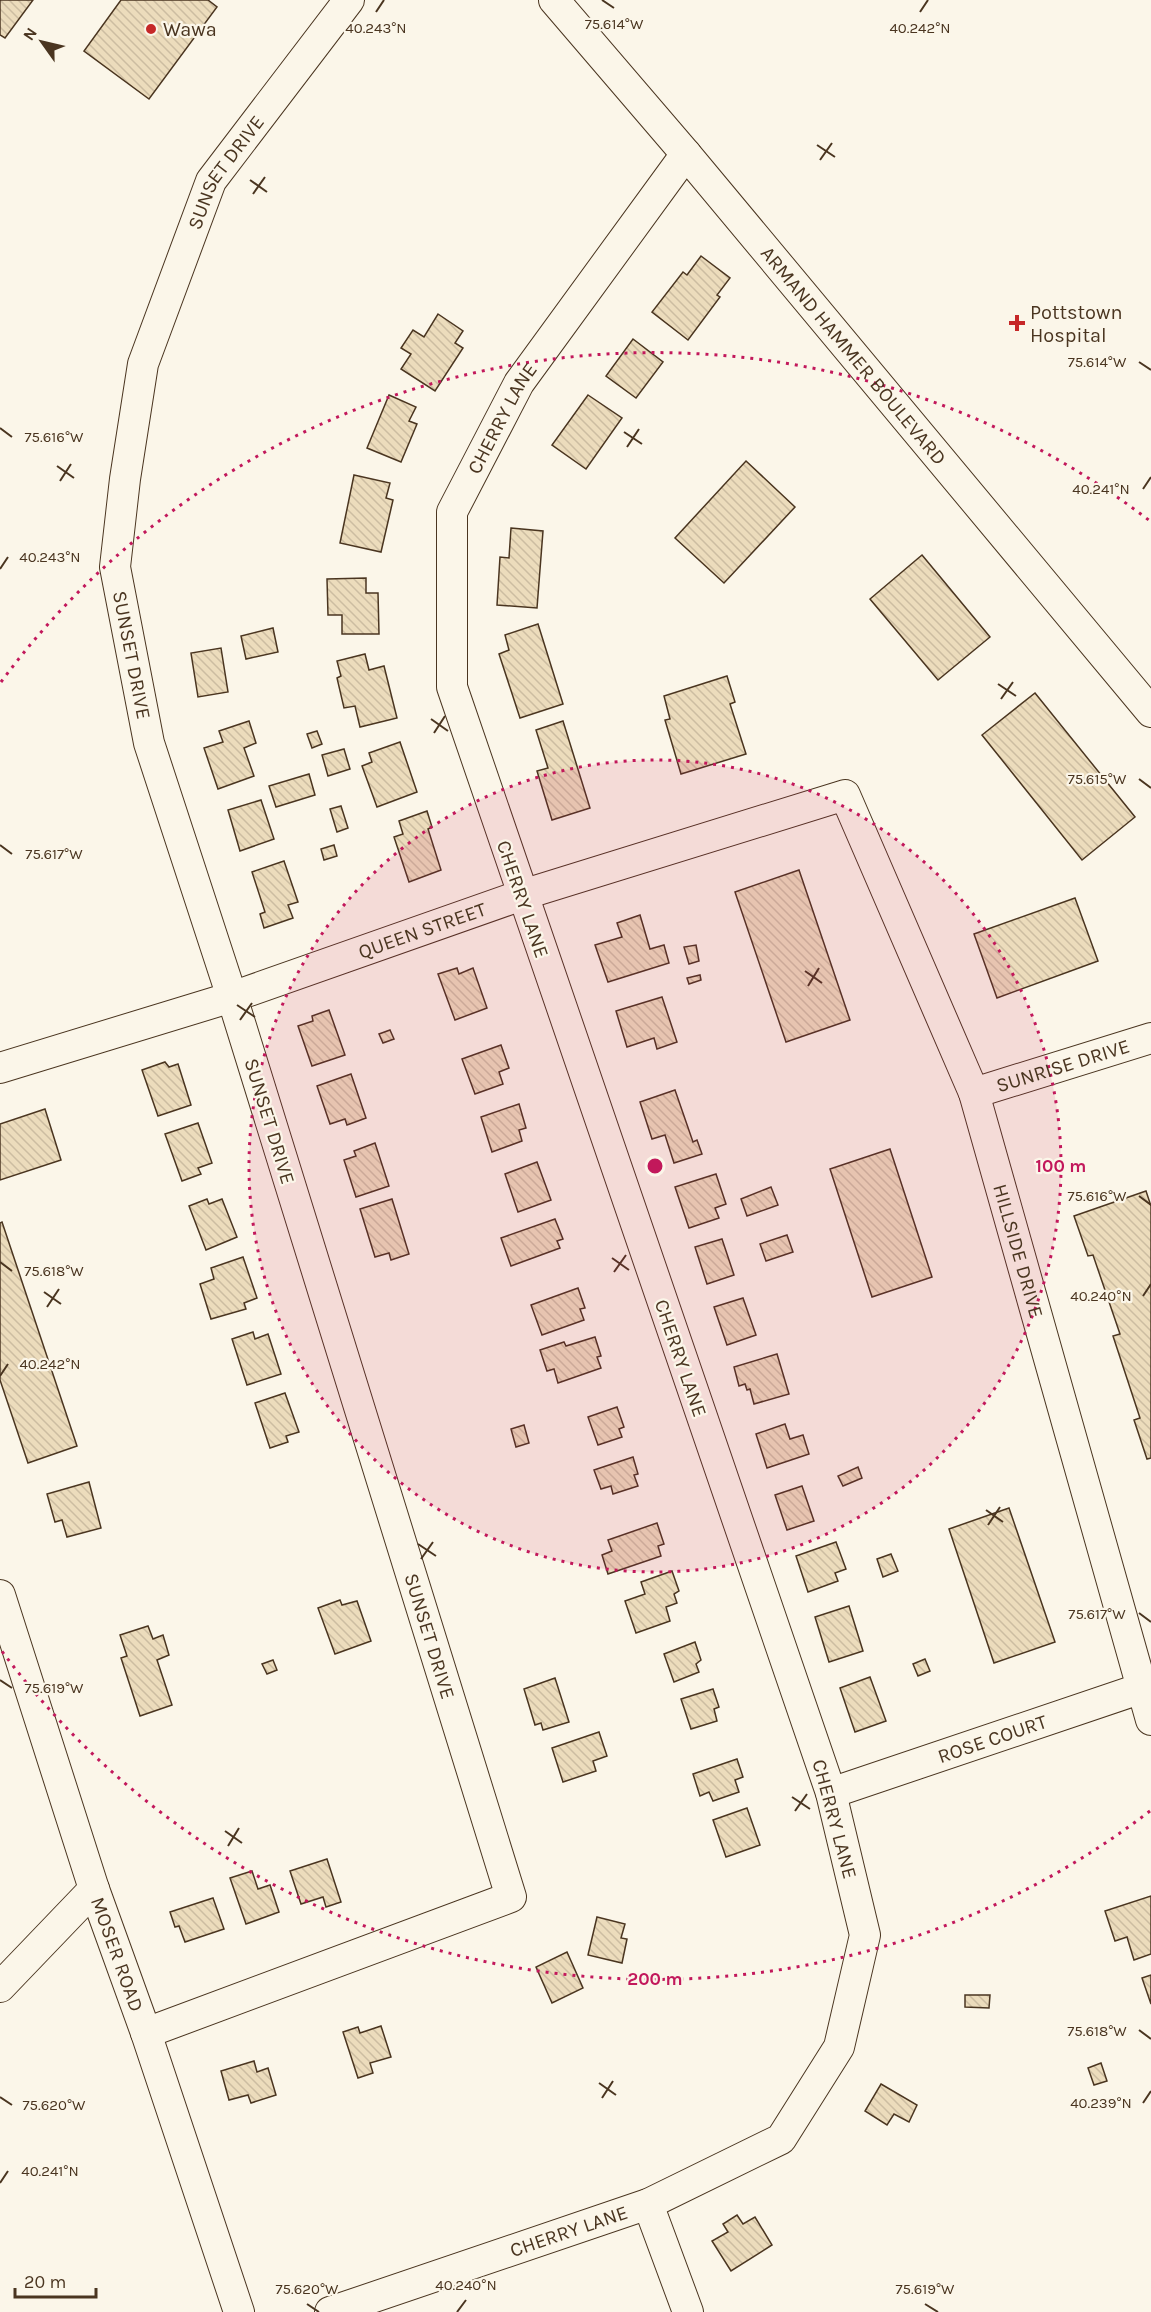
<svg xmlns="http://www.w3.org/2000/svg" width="1151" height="2312" font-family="Karla,sans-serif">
<defs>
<pattern id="building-back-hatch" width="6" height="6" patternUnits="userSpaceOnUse" patternTransform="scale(1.5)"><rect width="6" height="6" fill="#ecdcbc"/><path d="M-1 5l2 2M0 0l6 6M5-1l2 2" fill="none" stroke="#ccbda1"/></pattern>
</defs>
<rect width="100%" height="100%" fill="#fbf6e9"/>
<g fill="url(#building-back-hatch)" stroke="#4a3520" stroke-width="1.5">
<path d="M0,0H33L5,38L0,35Z"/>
<path d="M121,0H208L217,7L149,99L84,51Z"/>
<path d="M701,256L730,278L717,295L720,297L688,340L652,312L683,272L687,275Z"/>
<path d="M438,314L463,331L455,343L463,348L435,391L401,369L411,354L401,348L413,330L424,337Z"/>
<path d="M633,339L663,362L636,398L606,376Z"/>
<path d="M389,395L416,407L409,421L417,424L401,462L367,448Z"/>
<path d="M588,395L622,418L586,469L552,445Z"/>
<path d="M746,461L795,507L724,583L675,538Z"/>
<path d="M354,475L390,483L386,498L393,500L381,552L340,543Z"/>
<path d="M511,528L543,531L537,608L497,605L500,557L509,558Z"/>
<path d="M922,555L990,637L938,680L870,599Z"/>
<path d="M366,578V593H378L379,634H342V615H328L327,579Z"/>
<path d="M538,624L563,704L520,718L499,654L509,650L505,635Z"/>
<path d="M273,628L278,652L246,659L241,636Z"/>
<path d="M221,648L228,692L198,697L191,653Z"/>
<path d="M365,654L369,670L384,666L397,718L360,727L355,706L344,708L337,678L341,676L337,661Z"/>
<path d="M727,676L735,702L730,704L746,754L681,774L665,720L670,719L664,696Z"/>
<path d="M1035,693L1135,817L1082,860L982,735Z"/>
<path d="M249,721L256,743L244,748L254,776L218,789L204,748L223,742L219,731Z"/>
<path d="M563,721L590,808L552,820L537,771L548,768L536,730Z"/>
<path d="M317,731L322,744L312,748L307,734Z"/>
<path d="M400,742L417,792L377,807L362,766L372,762L369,753Z"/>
<path d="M344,749L350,769L328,776L322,755Z"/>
<path d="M309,774L315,795L276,807L269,786Z"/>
<path d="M261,800L274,839L240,851L228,810Z"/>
<path d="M341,806L348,828L337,832L330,809Z"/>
<path d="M427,811L432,827L428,829L441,870L409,882L394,837L403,834L399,821Z"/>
<path d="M334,845L337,856L324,860L321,849Z"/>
<path d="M284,861L298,902L288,905L293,918L264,928L260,914L265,912L252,872Z"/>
<path d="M799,870L850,1020L786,1042L735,892Z"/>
<path d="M1075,898L1098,961L997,998L974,934Z"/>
<path d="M640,915L650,949L664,945L669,963L608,982L595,945L622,937L617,923Z"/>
<path d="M696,945L699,961L689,964L684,947Z"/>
<path d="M457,968L459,974L473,968L487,1008L455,1020L438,974Z"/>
<path d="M700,975L701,980L689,984L687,978Z"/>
<path d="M662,997L677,1042L657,1049L654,1038L627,1047L616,1011Z"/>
<path d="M329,1010L345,1055L312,1066L298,1026L313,1021L312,1016Z"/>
<path d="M390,1030L394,1039L383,1043L379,1034Z"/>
<path d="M501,1045L509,1068L499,1072L503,1084L475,1094L462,1059Z"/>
<path d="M165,1062L169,1067L178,1064L191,1105L158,1116L142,1070Z"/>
<path d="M351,1074L366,1118L347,1125L345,1119L330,1124L317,1086Z"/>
<path d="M675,1090L693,1142L697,1140L702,1154L674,1163L665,1135L652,1139L640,1102Z"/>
<path d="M519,1104L526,1128L519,1130L522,1141L492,1152L481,1117Z"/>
<path d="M45,1109L61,1160L0,1180V1124Z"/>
<path d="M198,1123L212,1163L198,1168L201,1174L182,1181L165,1134Z"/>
<path d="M375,1143L389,1186L356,1197L344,1160L356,1156L354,1151Z"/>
<path d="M890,1149L932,1277L872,1297L830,1169Z"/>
<path d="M537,1162L551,1200L518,1212L505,1174Z"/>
<path d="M716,1174L726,1204L715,1208L719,1218L689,1228L675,1187Z"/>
<path d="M771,1187L778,1205L747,1216L741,1199Z"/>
<path d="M1146,1191L1151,1206V1458L1147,1459L1134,1420L1140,1418L1113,1336L1120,1334L1093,1255L1088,1256L1074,1216Z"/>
<path d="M207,1199L209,1204L222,1199L237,1237L206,1250L189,1206Z"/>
<path d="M392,1199L409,1254L391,1260L389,1253L375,1257L360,1209Z"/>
<path d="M555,1219L563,1239L557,1241L560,1248L511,1266L501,1238Z"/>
<path d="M2,1222L77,1446L28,1463L0,1380V1223Z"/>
<path d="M787,1235L793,1252L766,1261L760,1244Z"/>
<path d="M722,1239L734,1275L707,1284L695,1247Z"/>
<path d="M243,1257L257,1298L244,1303L246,1309L211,1319L200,1284L214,1279L211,1268Z"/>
<path d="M578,1288L585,1308L580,1309L584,1320L542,1335L531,1305Z"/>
<path d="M743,1298L756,1335L727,1345L714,1307Z"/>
<path d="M253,1332L255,1339L268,1334L281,1374L247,1385L232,1339Z"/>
<path d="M595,1337L601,1356L597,1357L601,1368L558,1383L554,1369L547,1371L540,1350L564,1342L566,1346Z"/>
<path d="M777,1354L789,1394L754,1404L750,1389L747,1390L745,1384L739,1386L734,1367Z"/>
<path d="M285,1393L299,1432L286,1436L288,1442L270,1448L255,1403Z"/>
<path d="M617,1407L624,1427L619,1429L622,1437L598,1445L588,1417Z"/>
<path d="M785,1424L790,1439L803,1435L809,1454L767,1468L756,1434Z"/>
<path d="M524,1425L529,1443L516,1447L511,1429Z"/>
<path d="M633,1457L638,1474L634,1475L638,1486L613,1494L611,1486L601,1489L594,1470Z"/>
<path d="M858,1467L862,1478L843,1486L838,1476Z"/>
<path d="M89,1482L101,1528L67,1537L62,1520L55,1522L47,1494Z"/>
<path d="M802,1486L814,1521L787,1530L775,1495Z"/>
<path d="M1009,1508L1055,1642L994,1663L949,1529Z"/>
<path d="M657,1523L664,1544L658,1546L661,1556L608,1574L602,1555L612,1551L608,1540Z"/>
<path d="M836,1542L846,1569L835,1573L838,1581L808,1592L796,1556Z"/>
<path d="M891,1554L898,1571L883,1577L877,1559Z"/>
<path d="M672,1571L679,1591L674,1594L677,1603L666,1607L670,1621L636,1633L625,1601L645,1594L641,1582Z"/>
<path d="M340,1600L342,1605L357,1601L371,1641L335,1654L318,1608Z"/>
<path d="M849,1606L863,1651L829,1662L815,1617Z"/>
<path d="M148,1626L153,1639L163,1635L169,1655L157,1660L172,1705L140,1716L121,1658L127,1656L120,1635Z"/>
<path d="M695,1642L701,1660L696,1664L699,1672L674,1682L664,1654Z"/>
<path d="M925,1659L930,1671L918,1676L913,1664Z"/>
<path d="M273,1660L277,1670L267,1674L262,1664Z"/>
<path d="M870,1677L886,1721L855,1732L840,1688Z"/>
<path d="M555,1678L569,1722L543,1730L541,1723L535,1725L524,1689Z"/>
<path d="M713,1689L719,1707L714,1709L717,1721L691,1729L681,1699Z"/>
<path d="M599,1732L607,1756L593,1761L596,1771L563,1782L552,1748Z"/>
<path d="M737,1759L743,1777L735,1780L739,1792L713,1801L709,1792L700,1796L693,1774Z"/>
<path d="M747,1808L760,1845L726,1857L713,1820Z"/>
<path d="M327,1859L341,1902L326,1907L323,1897L301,1904L290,1871Z"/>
<path d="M252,1871L258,1889L270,1885L279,1912L246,1924L230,1878Z"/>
<path d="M1151,1896V1954L1134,1960L1127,1937L1115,1941L1105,1911Z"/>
<path d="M213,1898L224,1929L185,1942L179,1926L175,1927L170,1912Z"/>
<path d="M597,1917L625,1924L621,1938L627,1939L622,1963L588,1955Z"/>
<path d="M567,1952L583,1988L552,2003L536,1967Z"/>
<path d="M1151,1975V2004L1142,1978Z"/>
<path d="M965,1995H990L989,2008L965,2007Z"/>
<path d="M381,2026L391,2057L370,2063L373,2073L358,2078L343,2032L358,2027L360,2033Z"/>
<path d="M254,2061L257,2072L268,2068L276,2095L251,2103L248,2095L229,2100L221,2071Z"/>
<path d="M1101,2063L1107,2081L1094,2085L1088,2068Z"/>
<path d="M881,2084L917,2105L909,2122L894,2114L887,2125L865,2111Z"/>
<path d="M737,2215L743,2224L755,2217L772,2245L731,2271L712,2241L728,2232L723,2224Z"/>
</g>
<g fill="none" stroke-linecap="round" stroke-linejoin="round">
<g stroke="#4a3520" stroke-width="32">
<g id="minor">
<path id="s1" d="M554,0L686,154L1151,712"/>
<path id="s2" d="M0,1068L232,997L522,895L845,795L974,1093L1151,1720"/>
<path id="s3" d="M974,1093L1151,1038"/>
<path id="s4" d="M0,1595L94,1889L146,2033L239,2312"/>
<path id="s5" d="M831,1793L1151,1685"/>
<path d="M0,1987L94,1889"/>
<path id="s6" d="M146,2033L511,1897L232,997L149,743L115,567L125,479L143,364L211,181L349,0"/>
<path d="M648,2204L688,2312"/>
<path id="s7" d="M330,2312L648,2204L781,2139L839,2047L865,1935L831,1793L452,687V512L519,383L686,154"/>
</g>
</g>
<use href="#minor" stroke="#fbf6e9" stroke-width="30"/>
</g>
<path fill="none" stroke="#4a3520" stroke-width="2" d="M602,0L614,8M376,12L384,0M920,12L928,0M817,145L835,157M820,160L832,143M250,180L267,192M253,194L265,177M1139,362L1151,370M0,428L12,437M624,432L642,444M627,447L639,429M57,466L74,478M60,481L71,464M1143,489L1151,477M0,569L8,557M998,684L1016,696M1001,699L1013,682M431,719L448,731M434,733L445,716M1139,779L1151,788M0,845L12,854M805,971L822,983M808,986L819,968M237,1005L255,1017M240,1020L252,1003M1139,1196L1151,1205M612,1258L629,1270M0,1262L12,1271M614,1272L626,1255M44,1292L61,1304M1143,1296L1151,1284M47,1307L59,1289M0,1376L8,1364M986,1510L1003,1522M988,1525L1000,1507M418,1544L436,1556M421,1559L433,1542M1139,1613L1151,1622M0,1680L12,1688M792,1797L810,1809M795,1811L807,1794M225,1831L242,1843M228,1846L239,1828M1139,2030L1151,2039M599,2083L616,2095M0,2097L12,2105M602,2098L613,2081M1143,2103L1151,2091M0,2183L8,2171M307,2304L319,2312M925,2304L938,2312M457,2312L466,2300"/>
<circle cx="655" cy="1166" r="406" fill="#c2185b" fill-opacity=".12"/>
<g fill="none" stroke="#c2185b" stroke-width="3" stroke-dasharray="3 6">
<circle cx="655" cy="1166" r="406"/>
<path d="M1150 1811A813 813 0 0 1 1 1650M1 682A813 813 0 0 1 1150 521"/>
</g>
<g fill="#c62828" stroke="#fbf6e9" stroke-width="2">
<circle cx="151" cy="29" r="6"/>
<path d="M1014 314h6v6h6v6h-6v6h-6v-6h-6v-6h6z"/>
</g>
<g text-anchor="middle" stroke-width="4.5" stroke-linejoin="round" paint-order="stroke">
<g font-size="20" fill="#4a3520" stroke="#fbf6e9" text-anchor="start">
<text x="163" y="36">Wawa</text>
<text x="1030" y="319">Pottstown<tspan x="1030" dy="23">Hospital</tspan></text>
</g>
<g font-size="20" fill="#4a3520" stroke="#fbf6e9">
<text dy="7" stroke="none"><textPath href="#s6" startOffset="2193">SUNSET DRIVE</textPath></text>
<text dy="7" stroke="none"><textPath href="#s1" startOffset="465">ARMAND HAMMER BOULEVARD</textPath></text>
<text dy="7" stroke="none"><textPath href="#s7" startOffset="2304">CHERRY LANE</textPath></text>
<text transform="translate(132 655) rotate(79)" y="7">SUNSET DRIVE</text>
<text transform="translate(523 899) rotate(71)" y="7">CHERRY LANE</text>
<text dy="7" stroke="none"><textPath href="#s2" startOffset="444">QUEEN STREET</textPath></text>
<text dy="7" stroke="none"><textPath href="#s3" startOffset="93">SUNRISE DRIVE</textPath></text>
<text transform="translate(270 1121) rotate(73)" y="7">SUNSET DRIVE</text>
<text dy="7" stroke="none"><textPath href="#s2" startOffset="1377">HILLSIDE DRIVE</textPath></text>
<text transform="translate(681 1358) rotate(71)" y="7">CHERRY LANE</text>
<text transform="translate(430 1636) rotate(73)" y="7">SUNSET DRIVE</text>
<text dy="7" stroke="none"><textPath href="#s5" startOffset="170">ROSE COURT</textPath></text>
<text transform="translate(835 1819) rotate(75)" y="7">CHERRY LANE</text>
<text dy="7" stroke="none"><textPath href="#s4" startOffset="378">MOSER ROAD</textPath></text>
<text dy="7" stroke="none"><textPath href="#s7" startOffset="252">CHERRY LANE</textPath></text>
</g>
</g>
<g font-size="15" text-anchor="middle" fill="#4a3520" stroke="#fbf6e9" stroke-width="4.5" stroke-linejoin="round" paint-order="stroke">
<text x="614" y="29">75.614°W</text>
<text x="376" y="33">40.243°N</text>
<text x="920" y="33">40.242°N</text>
<text x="1097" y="367">75.614°W</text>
<text x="54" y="442">75.616°W</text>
<text x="1101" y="494">40.241°N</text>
<text x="50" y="562">40.243°N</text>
<text x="1097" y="784">75.615°W</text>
<text x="54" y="859">75.617°W</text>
<text x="1097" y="1201">75.616°W</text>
<text x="54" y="1276">75.618°W</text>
<text x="1101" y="1301">40.240°N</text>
<text x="50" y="1369">40.242°N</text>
<text x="1097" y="1619">75.617°W</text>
<text x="54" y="1693">75.619°W</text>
<text x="1097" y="2036">75.618°W</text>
<text x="1101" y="2108">40.239°N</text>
<text x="54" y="2110">75.620°W</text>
<text x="50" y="2176">40.241°N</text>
<text x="466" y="2290">40.240°N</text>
<text x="307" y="2294">75.620°W</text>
<text x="925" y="2294">75.619°W</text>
</g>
<circle cx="655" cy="1166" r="9" fill="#c2185b" stroke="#fbf6e9" stroke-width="3"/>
<g font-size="18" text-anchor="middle" font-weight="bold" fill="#c2185b" stroke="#fbf6e9" stroke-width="4.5" stroke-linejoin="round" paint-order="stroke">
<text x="1061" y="1172">100 m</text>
<text x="655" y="1985">200 m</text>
</g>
<g transform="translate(42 42) rotate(304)" stroke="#fbf6e9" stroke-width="4.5" paint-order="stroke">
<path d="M0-4.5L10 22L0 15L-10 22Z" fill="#4a3520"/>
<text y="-9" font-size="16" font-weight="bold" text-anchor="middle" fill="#4a3520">N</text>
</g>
<path d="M15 2288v9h81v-9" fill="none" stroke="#4a3520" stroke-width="3"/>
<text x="24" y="2288" font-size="18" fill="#4a3520" stroke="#fbf6e9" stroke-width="4.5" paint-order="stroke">20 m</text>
</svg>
